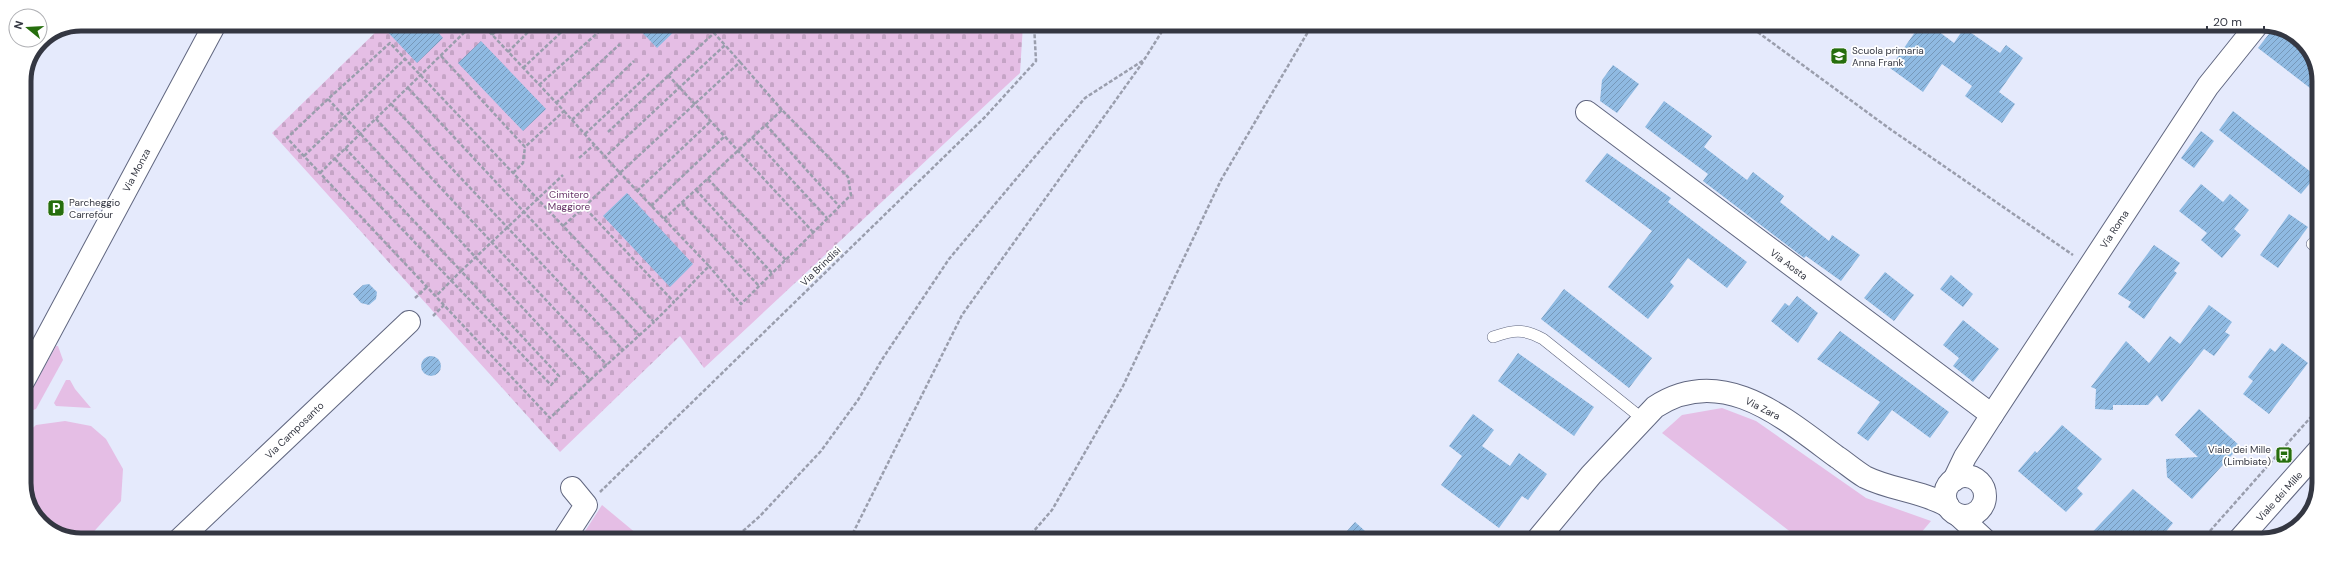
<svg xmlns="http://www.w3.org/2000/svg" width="2343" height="564" font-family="'DM Sans',sans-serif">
<defs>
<pattern id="cemetery-stones" width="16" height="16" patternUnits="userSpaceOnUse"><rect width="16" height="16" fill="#e5bee5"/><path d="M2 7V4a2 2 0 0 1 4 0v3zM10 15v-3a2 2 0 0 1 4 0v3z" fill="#c5a4c6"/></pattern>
<pattern id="building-hatch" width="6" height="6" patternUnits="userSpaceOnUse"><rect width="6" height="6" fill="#8fbae2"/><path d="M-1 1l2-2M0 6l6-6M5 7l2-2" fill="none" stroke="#7698b9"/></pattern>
</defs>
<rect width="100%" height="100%" fill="#e5eafc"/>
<g fill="#e5bee5">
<path d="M56,346H58L63,360L36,409L24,413V404Z"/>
<path d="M66,380H70L75,389L91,408L56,406L54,403Z"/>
<path d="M1722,408L1756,421L1866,498L1931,521L1915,540H1801L1662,433L1682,415Z"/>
<path d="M65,421L91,426L106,439L123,469L121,501L90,536L84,539H70L38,521L24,490V436L36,425Z"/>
<path d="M602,505L643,539H580Z"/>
</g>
<path fill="url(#cemetery-stones)" d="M384,24H1023L1020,73L704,368L680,336L560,452L272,133Z"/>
<g fill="url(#building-hatch)">
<path d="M380,24H431L443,38L417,63Z"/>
<path d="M634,24H682L657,48Z"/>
<path d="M1920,25H1930L1954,43L1964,28L2000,53L2006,45L2023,58L1999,92L2015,104L2002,123L1965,96L1972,86L1942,64L1923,92L1890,68Z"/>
<path d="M2275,26L2306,46L2319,77V95L2258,48Z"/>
<path d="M481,41L546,109L523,131L458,63Z"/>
<path d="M1613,65L1639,84L1617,113L1600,101L1602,80Z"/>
<path d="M1664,101L1712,136L1704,147L1747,180L1753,172L1784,196L1780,202L1829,241L1832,235L1860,255L1841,281L1806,256L1804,258L1703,181L1708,174L1645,127Z"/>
<path d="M2233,111L2316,176L2301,194L2219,130Z"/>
<path d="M2201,131L2214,141L2194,168L2181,158Z"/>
<path d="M1607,153L1671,198L1668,202L1747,262L1727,288L1688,258L1670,282L1674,286L1648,319L1608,287L1652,231L1585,181Z"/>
<path d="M2201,184L2223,202L2230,194L2249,210L2234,229L2241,235L2222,258L2201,240L2207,233L2179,211Z"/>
<path d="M627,193L693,264L670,287L603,216Z"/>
<path d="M2289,214L2308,227L2278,268L2260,255Z"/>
<path d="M2154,245L2180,263L2174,271L2177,273L2144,319L2128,307L2131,302L2118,294Z"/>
<path d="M1885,272L1914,295L1894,321L1864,298Z"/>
<path d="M1951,275L1973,294L1963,307L1940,289Z"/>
<path d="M369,284L377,292L376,299L369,305L361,303L353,294L363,285Z"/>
<path d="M1564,289L1652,358L1629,388L1541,319Z"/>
<path d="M1797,296L1818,313L1798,343L1771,321L1785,303L1789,306Z"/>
<path d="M2209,305L2232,322L2225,332L2230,335L2214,356L2204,349L2162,402L2157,395L2148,405H2113V410L2095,409L2096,389L2091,387L2126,341L2149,363L2170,336L2180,344Z"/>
<path d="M1963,320L1999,349L1973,382L1953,366L1959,358L1943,345Z"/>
<path d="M1840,331L1949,412L1930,438L1892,410L1868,441L1857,433L1880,402L1817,359Z"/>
<path d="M2282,343L2308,363L2269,414L2243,394L2253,381L2248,377L2270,348L2275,352Z"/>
<path d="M1518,353L1594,407L1574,436L1498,381Z"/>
<circle cx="431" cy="366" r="10"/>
<path d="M2199,409L2240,446L2192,499L2167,477L2166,459L2198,457L2175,435Z"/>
<path d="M1473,414L1494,430L1482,446L1510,466L1519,453L1547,474L1528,500L1522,496L1499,528L1441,485L1462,456L1449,446Z"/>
<path d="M2062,425L2102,459L2077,488L2083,494L2066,512L2018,471L2035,451L2037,453Z"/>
<path d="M2133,489L2173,523L2159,540H2085Z"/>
<path d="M1355,522L1375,540H1339Z"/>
</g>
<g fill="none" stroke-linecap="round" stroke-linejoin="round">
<g stroke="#616780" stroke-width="12">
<g id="service">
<path d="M2312,244L2318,248"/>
<path d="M1493,337C1513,330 1523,328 1543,339L1644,420"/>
</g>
</g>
<g stroke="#616780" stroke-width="24">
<g id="minor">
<path d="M1587,112L1992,415"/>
<circle cx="1965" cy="496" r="20"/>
<path d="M1954,480L1965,457L1992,415L2208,86L2257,25"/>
<path d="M1958,515L1985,540"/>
<path d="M180,539L409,322"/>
<path d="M564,539L586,505L572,488"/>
<path d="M1537,540L1591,475L1655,407C1722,363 1784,418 1837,457C1846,463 1855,471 1865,477C1891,490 1922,491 1948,506"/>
</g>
</g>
<g stroke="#616780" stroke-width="24">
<path id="tertiary" d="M2239,540L2318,451"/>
</g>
<g stroke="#616780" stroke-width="24">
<path id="primary" d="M24,380L215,24"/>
</g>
<g stroke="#9a9ead" stroke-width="2.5" stroke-dasharray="4 2" stroke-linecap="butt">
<path d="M723,24L714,33L725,45"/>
<path d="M1748,25L1890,129L2073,255"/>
<path d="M492,35L503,24"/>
<path d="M508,52L536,24"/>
<path d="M441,56L525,147L564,111L482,24"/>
<path d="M740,62L782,110"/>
<path d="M523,68L570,24"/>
<path d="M668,75L813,232"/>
<path d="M539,85L603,28"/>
<path d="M408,88L640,336"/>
<path d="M328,99L287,138L550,418L590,380L328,99L390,43L654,322L674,302L584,207L563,226"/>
<path d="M556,103L620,44"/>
<path d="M391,104L623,350"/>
<path d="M564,111L572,120L634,61"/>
<path d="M376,119L607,365"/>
<path d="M572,120L620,173L740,62L725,45L605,157"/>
<path d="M766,125L839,206"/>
<path d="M608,132L714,33"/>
<path d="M585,134L649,74"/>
<path d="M752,137L827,218"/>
<path d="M345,148L461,271L436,296"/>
<path d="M304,156L405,59"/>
<path d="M579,158L594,145"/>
<path d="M335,159L551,385L559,376L461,271L563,175"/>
<path d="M320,173L473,24"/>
<path d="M513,173L523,163L525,147"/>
<path d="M708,179L786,260"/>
<path d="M696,190L772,273"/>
<path d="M637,191L711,121"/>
<path d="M682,203L759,286"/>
<path d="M651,206L725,136"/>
<path d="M584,207L620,173L709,266L674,302"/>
<path d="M664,219L782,110L848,177L851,195L741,304L709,266"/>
<path d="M415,298L427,287"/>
<path d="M433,316L444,305"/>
<path d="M590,380L654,322"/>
<path d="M600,492L985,117L1036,61L1034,24"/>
<path d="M734,539L760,516L821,451L858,400L883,358L949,259L1032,160L1085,98L1144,60L1166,25"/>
<path d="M850,539L962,315L1143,62"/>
<path d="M1027,539L1052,510L1123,386L1221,180L1312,25"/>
<path d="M2202,540L2318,409"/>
</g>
<use href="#service" stroke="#fff" stroke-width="11"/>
<use href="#minor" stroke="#fff" stroke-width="22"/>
<use href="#tertiary" stroke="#fff" stroke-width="22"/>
<use href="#primary" stroke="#fff" stroke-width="22"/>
</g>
<defs>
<g id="school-square" transform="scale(0.9)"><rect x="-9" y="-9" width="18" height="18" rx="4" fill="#266e0d" stroke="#fff"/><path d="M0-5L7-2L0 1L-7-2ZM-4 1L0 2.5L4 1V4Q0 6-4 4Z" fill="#fff"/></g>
<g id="parking-square" transform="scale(0.9)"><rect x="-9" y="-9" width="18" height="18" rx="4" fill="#266e0d" stroke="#fff"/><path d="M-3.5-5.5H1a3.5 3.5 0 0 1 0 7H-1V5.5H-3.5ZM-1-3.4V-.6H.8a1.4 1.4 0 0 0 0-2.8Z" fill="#fff"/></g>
<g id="bus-square" transform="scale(0.9)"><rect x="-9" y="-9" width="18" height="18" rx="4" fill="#266e0d" stroke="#fff"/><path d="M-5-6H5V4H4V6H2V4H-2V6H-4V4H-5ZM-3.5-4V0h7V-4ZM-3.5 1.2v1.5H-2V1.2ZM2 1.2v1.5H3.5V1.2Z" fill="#fff"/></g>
</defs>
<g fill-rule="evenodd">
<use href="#school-square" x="1839" y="56"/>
<use href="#parking-square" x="56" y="208"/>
<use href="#bus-square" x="2284" y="455"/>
</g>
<g text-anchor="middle" stroke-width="3.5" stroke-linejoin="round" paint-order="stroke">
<g font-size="10" fill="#343742" stroke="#fff" text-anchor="start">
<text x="1852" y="54">Scuola primaria<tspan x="1852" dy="12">Anna Frank</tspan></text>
<text x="69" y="206">Parcheggio<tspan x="69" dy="12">Carrefour</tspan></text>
<text x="2271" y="453" text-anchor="end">Viale dei Mille<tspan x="2271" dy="12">(Limbiate)</tspan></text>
</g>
<g font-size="10" fill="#343742" stroke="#fff">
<text transform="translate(136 170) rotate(-62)" y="4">Via Monza</text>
<text transform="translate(2114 229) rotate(-57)" y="4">Via Roma</text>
<text transform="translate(1789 264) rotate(37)" y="4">Via Aosta</text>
<text transform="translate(820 266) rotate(-44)" y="4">Via Brindisi</text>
<text transform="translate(1763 408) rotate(27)" y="4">Via Zara</text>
<text transform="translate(294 430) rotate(-44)" y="4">Via Camposanto</text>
<text transform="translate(2279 496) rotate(-48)" y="4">Viale dei Mille</text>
</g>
<g font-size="10" fill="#683569" stroke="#fff">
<text x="569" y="198">Cimitero<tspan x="569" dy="12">Maggiore</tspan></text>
</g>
</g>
<path d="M0 0H2343V564H0ZM81 31H2262A50 50 0 0 1 2312 81V483A50 50 0 0 1 2262 533H81A50 50 0 0 1 31 483V81A50 50 0 0 1 81 31Z" fill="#fff" fill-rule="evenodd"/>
<path fill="none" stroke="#343742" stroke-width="5" d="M81 31H2262A50 50 0 0 1 2312 81V483A50 50 0 0 1 2262 533H81A50 50 0 0 1 31 483V81A50 50 0 0 1 81 31Z"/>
<g transform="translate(28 28) rotate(288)"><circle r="19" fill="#ffffff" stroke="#aeafb3"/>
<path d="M0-3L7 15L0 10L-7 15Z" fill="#266e0d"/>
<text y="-6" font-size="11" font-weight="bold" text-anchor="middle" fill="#343742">N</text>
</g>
<path d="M2207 26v6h57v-6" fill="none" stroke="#343742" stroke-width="2"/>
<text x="2213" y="26" font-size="12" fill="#343742" stroke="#ffffff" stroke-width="3" paint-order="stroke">20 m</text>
</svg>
